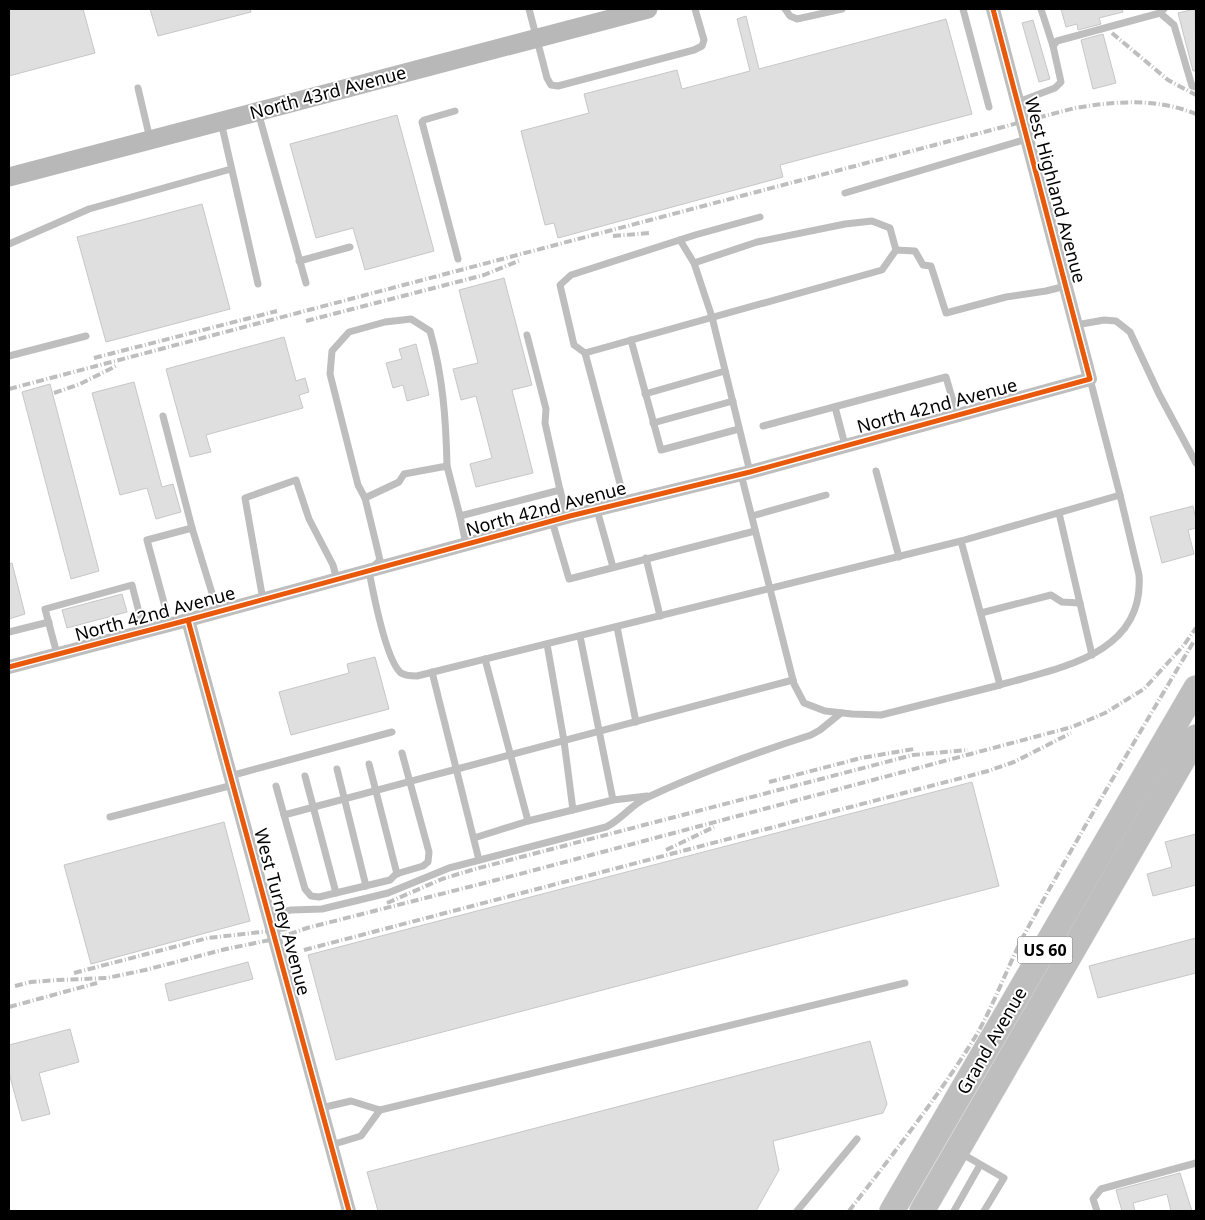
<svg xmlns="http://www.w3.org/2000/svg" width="1205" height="1220" font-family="'Noto Sans',sans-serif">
<rect width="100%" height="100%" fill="#fff"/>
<g fill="#dfdfdf" stroke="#c7c7c7">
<path d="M9,9H83L95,53L9,76Z"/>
<path d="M150,9H250L251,12L158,36Z"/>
<path d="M1061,9H1122L1123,12L1099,18L1101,24L1078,30L1077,24L1066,27Z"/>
<path d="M1195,9L1196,71H1193L1178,13Z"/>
<path d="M746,16L759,69L946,19L972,114L780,165L783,177L558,238L554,223L545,225L521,131L589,113L584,94L677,70L682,89L750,71L737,19Z"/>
<path d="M1033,20L1050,79L1039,82L1022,23Z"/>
<path d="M1103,34L1116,83L1093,89L1081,40Z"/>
<path d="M397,115L434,251L365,270L353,228L316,238L290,144Z"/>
<path d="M202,204L230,309L106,342L77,237Z"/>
<path d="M504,278L532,385L512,390L533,473L476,487L470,464L492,458L476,396L461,400L453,369L478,363L459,290Z"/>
<path d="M284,337L296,381L305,378L309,392L299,395L303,408L206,435L211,452L190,457L166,369Z"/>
<path d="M416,344L429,395L407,401L403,385L393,388L386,363L402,359L399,349Z"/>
<path d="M134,382L162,487L173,484L181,512L156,519L147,488L120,495L92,393Z"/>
<path d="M50,384L99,571L71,579L22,392Z"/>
<path d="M1193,506L1196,519V528L1188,530L1194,554L1162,563L1150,517Z"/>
<path d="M12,563L25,614L9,619V564Z"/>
<path d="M122,594L127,612L67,628L62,610Z"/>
<path d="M375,657L389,709L291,735L279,692L349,673L347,664Z"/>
<path d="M972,782L999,886L336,1060L308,955Z"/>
<path d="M224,822L250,921L91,964L64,865Z"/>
<path d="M1196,834V885L1153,896L1147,874L1172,867L1165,842Z"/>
<path d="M1196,938V973L1098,998L1089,966Z"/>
<path d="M248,962L253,979L169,1001L165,984Z"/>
<path d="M70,1029L79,1062L39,1073L50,1114L22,1121L9,1073V1045Z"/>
<path d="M870,1041L887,1104L883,1113L773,1141L779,1170L756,1211H378L367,1172Z"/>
<path d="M1180,1173L1192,1211H1171L1167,1194L1133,1203L1135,1211H1122L1116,1190Z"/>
</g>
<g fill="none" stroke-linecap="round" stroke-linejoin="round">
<g stroke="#dbdbdb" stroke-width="26">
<g id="highway">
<path d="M892,1211L1196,688"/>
<path d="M922,1211L1196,737"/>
</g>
</g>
<g stroke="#bebebe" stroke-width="7">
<path d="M529,9L547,78L551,85L558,86L694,50L702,46L704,40L695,9"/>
<path d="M785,9L790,16L797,19L842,9"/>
<path d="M963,9L989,107"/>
<path d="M1041,9L1053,46"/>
<path d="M1160,13L1174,25L1192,86L1196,87"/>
<path d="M138,88L150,139"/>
<path d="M1018,102L1055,88L1061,82L1053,46L1057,41L1160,13L1164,9"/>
<path d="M455,111L424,120L422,122L458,259"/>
<path d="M258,112L306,283"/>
<path d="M221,122L258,284"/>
<path d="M845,193L1027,139"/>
<path d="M760,217L695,235L571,275L560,285L574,345L585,353L882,270L896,250L915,251L923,265L931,266L946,313L1006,297L1046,291L1066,286"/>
<path d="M680,240L694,263"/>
<path d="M9,244L89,209L231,169"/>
<path d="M299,261L350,247"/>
<path d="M1076,325L1104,320L1116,321L1130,332L1159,394L1196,463"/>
<path d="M527,335L546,409L545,423L560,490"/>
<path d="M631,340L661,450L739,429"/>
<path d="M585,353L625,502"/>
<path d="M9,356L86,336"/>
<path d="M645,394L725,371"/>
<path d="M835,407L845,445"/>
<path d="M163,416L192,528"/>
<path d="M653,423L733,401"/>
<path d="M763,426L946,377L957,415"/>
<path d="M876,471L899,557"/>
<path d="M750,472L712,317L694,263L757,242L845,224L872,221L890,228L896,250"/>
<path d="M741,474L794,684L804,703L825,711L852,714L881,715L1000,685L961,541L1120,495L1090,379"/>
<path d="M365,498L358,485L330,374L332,351L349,332L385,322L411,319L430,331C443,376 446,420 447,466"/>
<path d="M597,510L613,567"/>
<path d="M1059,513L1092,655"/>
<path d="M460,516L447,466L404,474L399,482L365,498L380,560L369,571C373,592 386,661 401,673C406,676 412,676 417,676L961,541"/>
<path d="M752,516L826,495"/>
<path d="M552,521L569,579L755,531"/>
<path d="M466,544L460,516L560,490L567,517"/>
<path d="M646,558L660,616"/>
<path d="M263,600L245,498L296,480L309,519L333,565L337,580"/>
<path d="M981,613L1051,595L1062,602L1080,603"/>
<path d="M170,625L147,540L192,528L212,593L216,613"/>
<path d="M617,627L636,722"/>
<path d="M9,632L49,622"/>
<path d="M547,644L564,741L573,810"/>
<path d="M57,654L45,609L132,585L144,632"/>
<path d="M485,659L528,821L613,800L580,636"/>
<path d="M432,672L479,860"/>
<path d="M1000,685C1058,668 1145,655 1139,575L1120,495"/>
<path d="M402,753L429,852L428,862L423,866L396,874L390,880L319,897L311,896L305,889L284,815C341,800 399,784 457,769L793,680"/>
<path d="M369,764L397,874"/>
<path d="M337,769L366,886"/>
<path d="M230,776L392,732"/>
<path d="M305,776L336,893"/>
<path d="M276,786L284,815"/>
<path d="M613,800L647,796"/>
<path d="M110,817L233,785"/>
<path d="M474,838L528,821"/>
<path d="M268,915L291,910L322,909L388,893L449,868L606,827C621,820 631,805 646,798C699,773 755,753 811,735L820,730L841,713"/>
<path d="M321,1108L351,1101L380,1110L905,983"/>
<path d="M331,1145L361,1136L380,1110"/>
<path d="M959,1152L1004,1178L984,1211"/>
<path d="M797,1211L857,1139"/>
<path d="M954,1211L980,1165"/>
<path d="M1097,1211L1093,1199L1101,1189L1196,1163"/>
</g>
<g stroke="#bebebe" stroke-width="14">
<path d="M188,620L349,1211"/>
<path d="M9,667L188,620L570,516L750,472L1090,379L993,9"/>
</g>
<path stroke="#b8b8b8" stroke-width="19" d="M9,177L648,9"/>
<use href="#highway" stroke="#bebebe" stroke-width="25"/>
<g stroke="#bebebe" stroke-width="4" stroke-dasharray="8 2.5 1 2.5" stroke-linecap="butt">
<path d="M1112,33L1168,80L1196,95"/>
<path d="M613,236L650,233"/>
<path d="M306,321L484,275L521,260"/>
<path d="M94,358L277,311"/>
<path d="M9,389L1075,108C1117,101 1157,98 1196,114"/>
<path d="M54,393L80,384L118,365"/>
<path d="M769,782L861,758L914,749"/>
<path d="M666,850L714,827"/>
<path d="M387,903L442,879L475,869L913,755L968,750"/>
<path d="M304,950L988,771L1014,762L1071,733"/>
<path d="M74,973L208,938L288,929"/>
<path d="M15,986L31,982L58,980L107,978L145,970L226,949L275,939L307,928L516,875L1072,727L1105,713L1144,689L1184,645L1196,628"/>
<path d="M9,1007L97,983"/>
<path d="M849,1211C893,1154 939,1096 977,1034C995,1002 1007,968 1024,935C1078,836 1136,739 1194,641"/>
</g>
<g stroke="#fff" stroke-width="8">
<g id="cycleway">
<path d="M188,620L349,1211"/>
<path d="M9,667L188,620L570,516L750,472L1090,379L993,9"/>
</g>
</g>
<use href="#cycleway" stroke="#e8590c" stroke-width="5"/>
</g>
<g text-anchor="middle" stroke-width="4" stroke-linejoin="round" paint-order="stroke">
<rect fill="#fff" stroke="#4c4c4c" stroke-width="1" x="1017.5" y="936.5" width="55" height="27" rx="4"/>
<g font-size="16" font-weight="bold" fill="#000">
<text x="1045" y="956">US 60</text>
</g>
<g font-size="18" fill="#000" stroke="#fff">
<text transform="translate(328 93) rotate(-15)" y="6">North 43rd Avenue</text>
<text transform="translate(1055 190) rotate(75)" y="6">West Highland Avenue</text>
<text transform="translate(937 406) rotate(-15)" y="6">North 42nd Avenue</text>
<text transform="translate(546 509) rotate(-15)" y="6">North 42nd Avenue</text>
<text transform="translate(155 614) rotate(-15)" y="6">North 42nd Avenue</text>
<text transform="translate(282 912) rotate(75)" y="6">West Turney Avenue</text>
<text transform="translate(992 1041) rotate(-60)" y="6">Grand Avenue</text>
</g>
</g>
<rect width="1205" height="1220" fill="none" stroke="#000000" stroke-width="20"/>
</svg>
